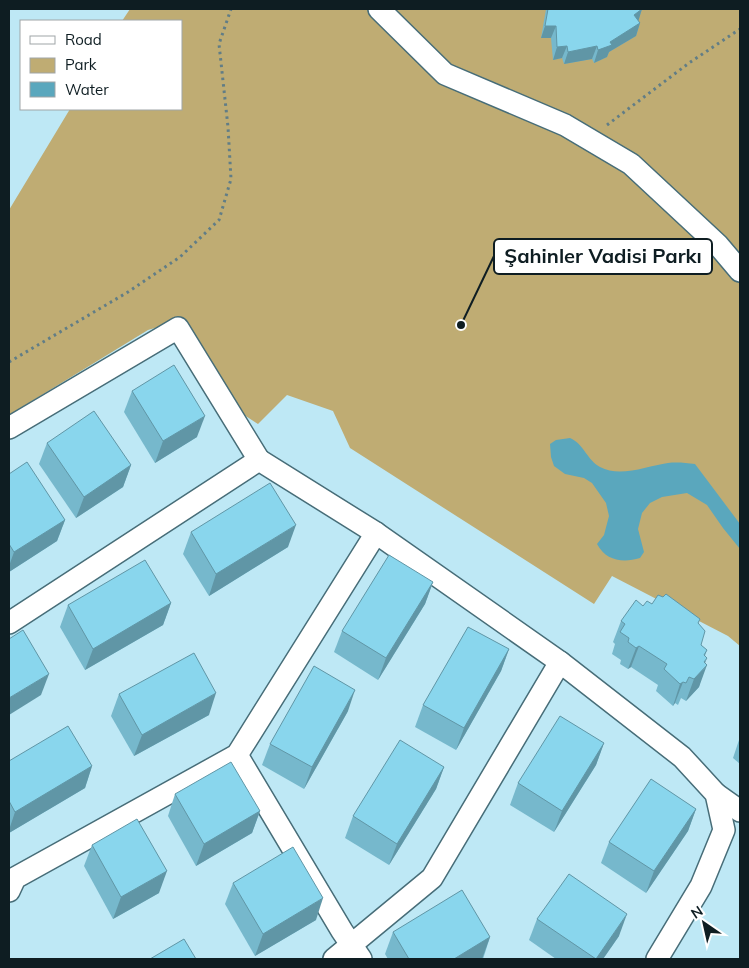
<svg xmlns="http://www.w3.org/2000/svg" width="749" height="968" font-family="Mulish,sans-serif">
<rect width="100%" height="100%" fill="#bee8f5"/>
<path fill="#bfac73" d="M130,9H740V646L728,636L612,576L594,604L350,448L333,411L287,395L258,424L235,409L178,321L148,330L9,415V210L70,109H181V21H122Z"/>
<path fill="#5aa7bd" d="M570,438C584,444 587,460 600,467C620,478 647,466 668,463C677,462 686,463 695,464L740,524V549L723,528L707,505L687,493L662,497L650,503L642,513L638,529L644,552L640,558C623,563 606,561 597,544L604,535L609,516L606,503L592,483L584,478L565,474L554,466L551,457L550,444L556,440Z"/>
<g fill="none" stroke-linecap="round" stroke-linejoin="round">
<g stroke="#476d78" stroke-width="24">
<g id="minor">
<path d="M379,9L445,74L565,125L631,164L718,245L740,271"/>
<path d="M9,428L178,328L259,460"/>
<path d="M9,623L259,460L376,533L560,662L682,757L716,794L724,830L701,886L657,959"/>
<path d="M237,755L342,931L361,959"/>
<path d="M716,794L740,811"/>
<path d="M9,891L15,878L237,755L376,533"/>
<path d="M334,959L432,878L560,662"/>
</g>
</g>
<g stroke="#617d86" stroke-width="3" stroke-dasharray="2.5 4" stroke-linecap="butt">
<path d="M607,125L689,63L740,29"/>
<path d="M9,362L128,292L180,257L219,220L231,179L228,127L219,44L231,9"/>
</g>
<use href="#minor" stroke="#fff" stroke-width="21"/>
</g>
<g fill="#76b8cc">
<path d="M546,9H642L638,21L640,23L636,36L609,52L607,57L594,63L592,59L564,64L562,58L553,60L551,38H541Z"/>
<path d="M132,391L197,437L155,463L124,412Z"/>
<path d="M47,443L131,465L123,487L76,518L39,464Z"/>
<path d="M9,474L65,520L57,541L9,572Z"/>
<path d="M191,532L288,547L209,596L183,554Z"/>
<path d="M433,582L425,604L378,680L334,652L342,631Z"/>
<path d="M171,603L163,625L85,670L60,627L68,605Z"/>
<path d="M652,604L700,619L698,623L701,645L707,650L705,656V663L699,687L686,701L681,698L678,705L675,703L673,706L656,691L658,685L631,667L628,669L620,664L621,660L612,654L615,644L613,642L621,621L643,606Z"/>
<path d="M509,649L501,671L456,750L415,727L423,705Z"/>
<path d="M119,694L209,715L134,756L111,716Z"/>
<path d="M348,711L304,789L262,765L270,744Z"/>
<path d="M740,737V764L733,758Z"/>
<path d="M604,743L596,765L554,832L510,805L518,783Z"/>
<path d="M9,761L92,766L85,788L9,833Z"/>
<path d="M444,767L436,789L389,865L345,838L353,816Z"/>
<path d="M175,794L260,811L252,833L196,866L168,816Z"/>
<path d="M696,809L688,831L646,893L601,863L609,842Z"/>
<path d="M92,845L159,893L113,919L84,866Z"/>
<path d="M233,883L316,920L255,956L225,904Z"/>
<path d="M537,919L619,936L603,959H556L529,940Z"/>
<path d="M393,932L490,937L483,959H388L385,954Z"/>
</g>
<g fill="#6096a6">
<path d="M642,9L638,22L634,15Z"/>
<path d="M640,23L636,36L609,52L607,57L594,63L598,50L610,42Z"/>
<path d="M545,26H556L551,38H541Z"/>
<path d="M567,46L562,58L553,60L557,47Z"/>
<path d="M597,46L592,59L564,64L568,52Z"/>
<path d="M205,416L197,437L155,463L163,441Z"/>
<path d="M131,465L123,487L76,518L84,497Z"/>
<path d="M65,520L57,541L9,572V566L14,552Z"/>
<path d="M296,525L288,547L209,596L216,574Z"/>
<path d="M433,582L425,604L378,680L386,658Z"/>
<path d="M171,603L163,625L85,670L93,649Z"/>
<path d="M639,646L631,667L628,669L636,648Z"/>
<path d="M509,649L501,671L456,750L464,728Z"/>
<path d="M707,658L702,671L707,665L699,687L686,701L694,679Z"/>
<path d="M49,674L41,695L9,715V698Z"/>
<path d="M683,682L675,703L673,706L680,684Z"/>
<path d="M355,690L348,711L304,789L312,767Z"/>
<path d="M216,693L209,715L134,756L142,735Z"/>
<path d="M604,743L596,765L554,832L562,811Z"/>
<path d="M92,766L85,788L9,833V830L15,812Z"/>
<path d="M444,767L436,789L389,865L397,844Z"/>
<path d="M696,809L688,831L646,893L654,871Z"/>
<path d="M260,811L252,833L196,866L204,844Z"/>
<path d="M167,871L159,893L113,919L121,897Z"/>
<path d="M323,898L316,920L255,956L263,934Z"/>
<path d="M627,914L619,936L603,959H596Z"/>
<path d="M490,937L482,959H454Z"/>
</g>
<g fill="#89d6ed" stroke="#6096a6">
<path d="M548,9H642L634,15L640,23L610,42L612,45L598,50L597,46L568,52L567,46L557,47L556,26H545Z"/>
<path d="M174,365L205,416L163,441L132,391Z"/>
<path d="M94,411L131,465L84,497L47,443Z"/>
<path d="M27,462L65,520L14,552L9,544V474Z"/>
<path d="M270,483L296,525L216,574L191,532Z"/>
<path d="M389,555L433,582L386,658L342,631Z"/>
<path d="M145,560L171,603L93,649L68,605Z"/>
<path d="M666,594L700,619L698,623L705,631L701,645L707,650L704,655L707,658L704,662L707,665L694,679L689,677L686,683L683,682L680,684L664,669L667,664L639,646L636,648L628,642L629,638L620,632L625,624L621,621L636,600L643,606L647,601L652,604L658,595L663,597Z"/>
<path d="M468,627L509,649L464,728L423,705Z"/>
<path d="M23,630L49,674L9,698V639Z"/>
<path d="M194,653L216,693L142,735L119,694Z"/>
<path d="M314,666L355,690L312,767L270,744Z"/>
<path d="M560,716L604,743L562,811L518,783Z"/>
<path d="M68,726L92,766L15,812L9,801V761Z"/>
<path d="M400,740L444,767L397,844L353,816Z"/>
<path d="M231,762L260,811L204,844L175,794Z"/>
<path d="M651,779L696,809L654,871L609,842Z"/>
<path d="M137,819L167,871L121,897L92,845Z"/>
<path d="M293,847L323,898L263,934L233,883Z"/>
<path d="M569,874L627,914L596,959L537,919Z"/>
<path d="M462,890L490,937L454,959H409L393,932Z"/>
<path d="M184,939L196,959H150Z"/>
</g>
<path fill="none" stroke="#0e1d22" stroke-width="2" d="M461 325L494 256"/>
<circle fill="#0e1d22" stroke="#fff" stroke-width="2" cx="461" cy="325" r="5"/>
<rect fill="#fff" stroke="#0e1d22" stroke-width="2" x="494" y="239" width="218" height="35" rx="5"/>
<g font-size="20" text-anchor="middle" font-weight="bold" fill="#0e1d22">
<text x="603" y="263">Şahinler Vadisi Parkı</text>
</g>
<rect width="749" height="968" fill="none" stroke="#0e1d22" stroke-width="20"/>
<rect x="20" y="20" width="162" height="90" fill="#ffffff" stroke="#9fa5a7"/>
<rect x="30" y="36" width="25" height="8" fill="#ffffff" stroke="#9fa5a7"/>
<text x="65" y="45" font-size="15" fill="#0e1d22">Road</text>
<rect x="30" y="58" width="25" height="15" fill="#bfac73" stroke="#9fa5a7"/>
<text x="65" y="70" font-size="15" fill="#0e1d22">Park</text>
<rect x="30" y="82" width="25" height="15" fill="#5aa7bd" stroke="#9fa5a7"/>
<text x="65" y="95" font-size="15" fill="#0e1d22">Water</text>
<g transform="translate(704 923) rotate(326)" stroke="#ffffff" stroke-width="4" paint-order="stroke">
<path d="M0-4L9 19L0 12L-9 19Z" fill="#0e1d22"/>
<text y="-8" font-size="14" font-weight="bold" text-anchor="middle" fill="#0e1d22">N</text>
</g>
</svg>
